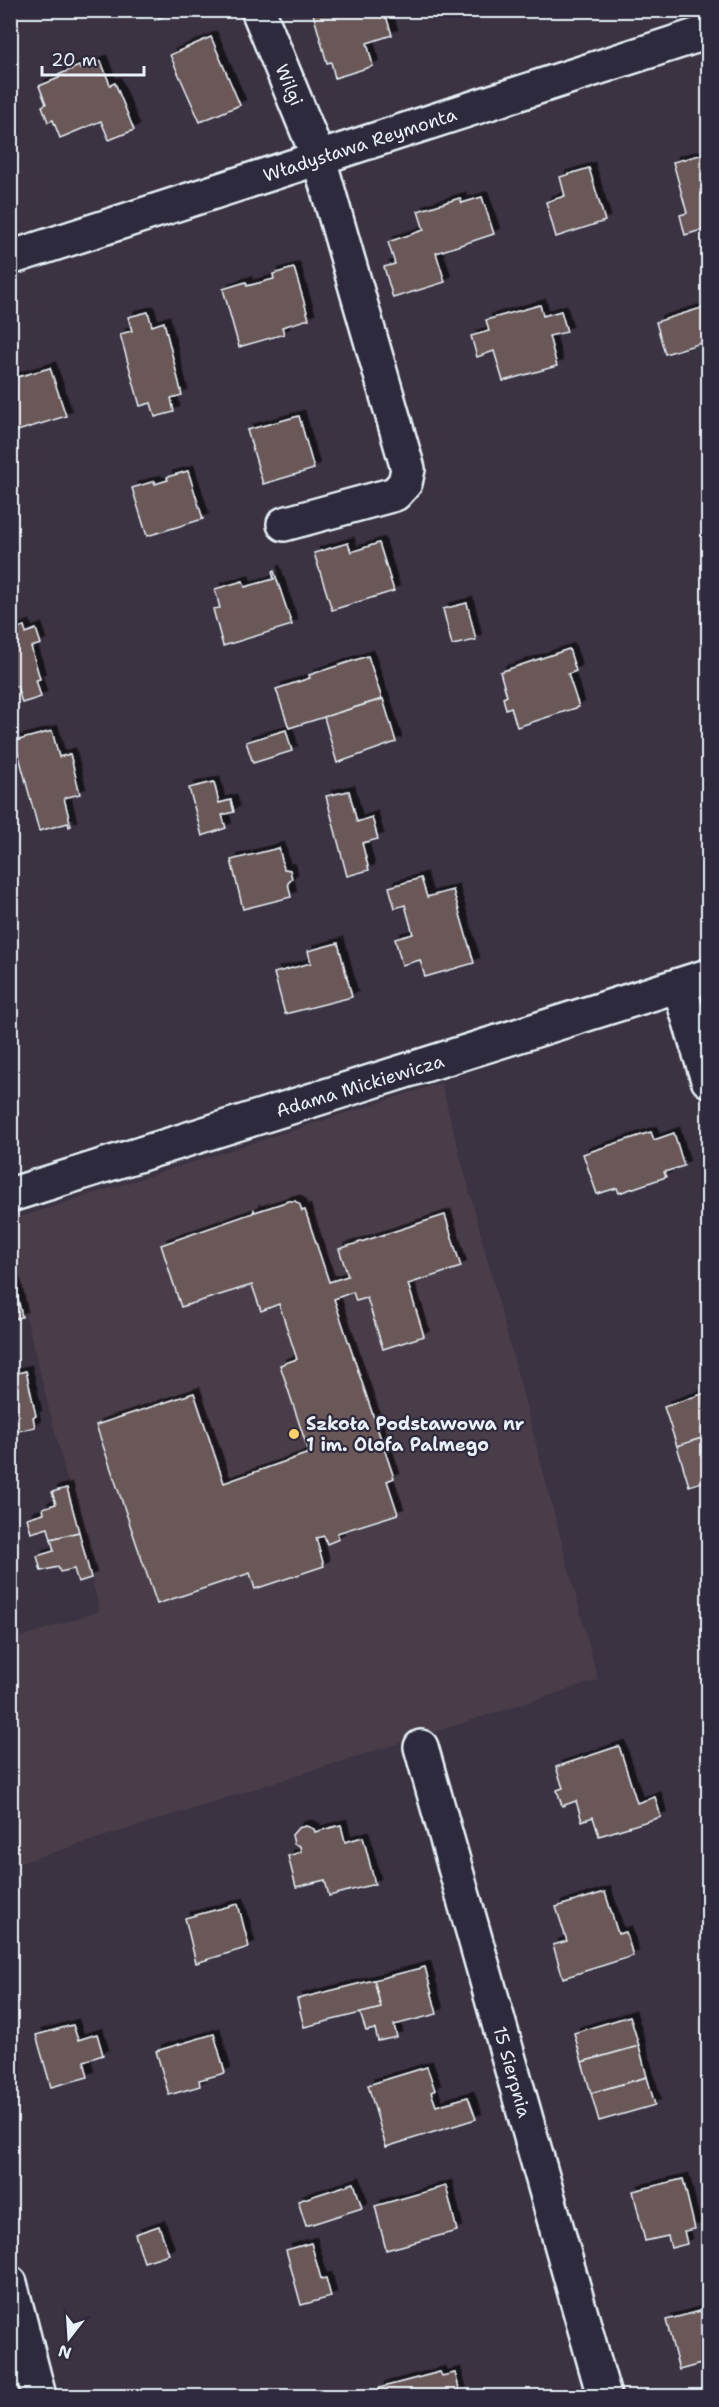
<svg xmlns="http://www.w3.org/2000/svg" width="719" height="2407" font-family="'Shantell Sans',sans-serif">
<defs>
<filter id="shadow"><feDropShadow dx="5.5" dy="-5.5" stdDeviation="0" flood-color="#0009"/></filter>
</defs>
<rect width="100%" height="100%" fill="#3b3342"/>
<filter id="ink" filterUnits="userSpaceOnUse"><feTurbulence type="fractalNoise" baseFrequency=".0167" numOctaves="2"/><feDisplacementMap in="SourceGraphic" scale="12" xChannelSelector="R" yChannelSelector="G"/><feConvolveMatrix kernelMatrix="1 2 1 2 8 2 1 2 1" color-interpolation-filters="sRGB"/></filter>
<g filter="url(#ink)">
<path fill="#493e49" d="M441,1083L598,1680L11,1866L10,1641L100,1611L11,1257V1220Z"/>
<g fill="#6a5858" stroke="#e8f1f8" stroke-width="1.5" filter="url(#shadow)">
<path d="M151,10H178L155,20Z"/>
<path d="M312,10H384L392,35L367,43L373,66L335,78L331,62L327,63Z"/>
<path d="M211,37L240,105L200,122L170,55Z"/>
<path d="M101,61L110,85L115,83L134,130L109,140L101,121L60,138L53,120L48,122L42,106L46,104L39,86L59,78L58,75L79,66L80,69Z"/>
<path d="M708,153V228L685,235L680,215L687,213L673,162Z"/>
<path d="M589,168L605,221L556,237L546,202L565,196L560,177Z"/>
<path d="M482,197L494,234L436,253L445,282L393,298L384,267L395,264L388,242L424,230L418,211L460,198L462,203Z"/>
<path d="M294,268L309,319L282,327L284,334L239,347L223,289L246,282L247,286L274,279L273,274Z"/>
<path d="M540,305L543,316L561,311L567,332L549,336L557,366L503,381L494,351L477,357L471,336L489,331L486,320Z"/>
<path d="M708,306V341L665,354L656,322Z"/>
<path d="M148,312L152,326L164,322L182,395L171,398L174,412L155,417L151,403L140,406L120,334L132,331L128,317Z"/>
<path d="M50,368L66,416L11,433L10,379Z"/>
<path d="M299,416L314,469L263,484L247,430Z"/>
<path d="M188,471L203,519L147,536L132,488L155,481V484L168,480L167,477Z"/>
<path d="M348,543L351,552L379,543L394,591L332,610L314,553Z"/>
<path d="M274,571L292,625L223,646L213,609L220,608L215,589L243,581L245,587L274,579L272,572Z"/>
<path d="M467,603L476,640L452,645L443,609Z"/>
<path d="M24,626L26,633L36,629L41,644L31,647L40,679L36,680L41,697L22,703L17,686L10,688V631Z"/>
<path d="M569,649L576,671L568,674L579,707L517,727L511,707L506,709L503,698L507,696L500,672Z"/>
<path d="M368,656L382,699L289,728L276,689L310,678L309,675Z"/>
<path d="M383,699L396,742L337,763L324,717Z"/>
<path d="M286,730L292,751L253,763L246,742Z"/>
<path d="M52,731L59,757L70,754L80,794L64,798L71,826L69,827L68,823L39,831L15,741Z"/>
<path d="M214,782L219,803L231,800L234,812L222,815L226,828L202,836L189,788Z"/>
<path d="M349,791L357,822L372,817L378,839L362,843L369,870L347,876L326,796Z"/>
<path d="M279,848L284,869L290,870L292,879L288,883L291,897L243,909L231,860Z"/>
<path d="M421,878L427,897L453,890L474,963L425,977L420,960L402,965L395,939L413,934L405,905L395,908L389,887Z"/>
<path d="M338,943L352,997L285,1014L274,973L311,963L308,951Z"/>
<path d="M651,1132L654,1140L674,1133L684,1166L664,1172L666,1177L619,1193L617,1188L597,1194L583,1154Z"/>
<path d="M289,1201H295L300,1205L302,1211L305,1210L329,1282L348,1276L339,1249L445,1215L461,1267L408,1284L424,1336L383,1349L367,1298L356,1301L353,1292L334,1299L394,1478L387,1481L398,1514L337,1533L339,1539L327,1544L324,1536L316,1538L324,1566L255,1589L250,1573L157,1604L96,1425L194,1393L224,1483L309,1453L280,1365L297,1359L279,1304L261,1311L252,1285L181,1307L161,1245L253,1213L254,1210L255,1212Z"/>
<path d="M15,1285L22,1317L10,1319V1286Z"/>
<path d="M26,1371L36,1416L33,1417L35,1427L10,1433V1375Z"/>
<path d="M708,1392V1436L677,1446L664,1407Z"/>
<path d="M708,1436V1480L689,1486L677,1446Z"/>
<path d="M67,1488L79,1532L51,1539L48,1528L31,1533L27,1518L44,1513L43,1508L56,1504L52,1492Z"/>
<path d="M79,1532L91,1578L78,1582L74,1569L60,1572L58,1567L41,1571L37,1556L54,1551L51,1539Z"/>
<path d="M619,1746L637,1803L655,1797L661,1817L599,1836L593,1817L582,1821L576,1801L562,1806L557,1790L563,1788L556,1767Z"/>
<path d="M341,1825L345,1842L363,1837L375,1884L329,1896L325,1880L296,1887L288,1856L301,1852L300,1846L294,1844L292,1835L298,1828L306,1826L314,1829L315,1832Z"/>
<path d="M605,1892L618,1934L626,1932L633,1956L563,1978L553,1945L567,1941L556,1907Z"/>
<path d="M238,1904L249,1947L196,1963L185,1918Z"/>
<path d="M425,1967L437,2014L394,2025L397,2037L378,2041L375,2029L366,2031L360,2013L381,2008L374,1980Z"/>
<path d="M374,1980L381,2008L304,2027L297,1999Z"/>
<path d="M630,2016L639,2046L582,2062L574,2033Z"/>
<path d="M73,2025L78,2040L97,2034L103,2055L84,2061L88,2077L51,2087L36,2035Z"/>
<path d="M214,2034L225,2073L199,2080L200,2086L169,2095L156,2051Z"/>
<path d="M639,2046L647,2077L591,2093L582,2062Z"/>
<path d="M427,2067L435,2090L431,2092L436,2106L468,2097L476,2119L386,2147L368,2085Z"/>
<path d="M647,2077L655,2105L599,2121L591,2093Z"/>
<path d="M683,2179L695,2229L684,2231L687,2244L671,2248L668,2236L645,2241L633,2191Z"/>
<path d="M354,2183L362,2208L306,2226L298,2201Z"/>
<path d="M446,2186L457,2231L386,2250L375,2206Z"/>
<path d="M159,2226L169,2254L144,2262L135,2234Z"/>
<path d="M311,2243L321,2279L326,2278L331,2297L301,2305L286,2250Z"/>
<path d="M708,2309V2376L704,2377L701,2364L679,2370L666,2320Z"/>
<path d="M440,2372L442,2376L455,2373L461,2396H381L379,2388Z"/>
</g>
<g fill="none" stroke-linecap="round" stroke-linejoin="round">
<g stroke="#e8f1f8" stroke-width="38">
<g id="minor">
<path d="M258,10L319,159L408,469L405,483L395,494L284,524"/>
<path d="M10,258L708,32"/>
<path d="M679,986L708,1080"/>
<path d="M10,1195L708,976"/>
<path d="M421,1747L604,2396"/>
<path d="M10,2283L39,2396"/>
</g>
</g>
<use href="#minor" stroke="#2f2a3d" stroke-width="33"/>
</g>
</g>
<circle fill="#ffd166" stroke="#2f2a3d" stroke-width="2" cx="294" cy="1434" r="6"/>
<g text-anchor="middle" stroke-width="4.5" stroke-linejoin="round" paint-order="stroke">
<g font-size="18" fill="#e8f1f8" stroke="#2f2a3d">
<text transform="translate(289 85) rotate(67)" y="6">Wilgi</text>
<text transform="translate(360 145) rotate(-18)" y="6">Władysława Reymonta</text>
<text transform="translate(360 1086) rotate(-17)" y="6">Adama Mickiewicza</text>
<text transform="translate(512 2072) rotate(74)" y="6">15 Sierpnia</text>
</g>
<g font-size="18" font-weight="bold" fill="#e8f1f8" stroke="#2f2a3d" text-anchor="start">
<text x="306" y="1430">Szkoła Podstawowa nr<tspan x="306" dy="21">1 im. Olofa Palmego</tspan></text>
</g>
</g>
<rect width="719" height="2407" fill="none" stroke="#2f2a3d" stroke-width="36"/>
<rect x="18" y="18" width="683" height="2371" fill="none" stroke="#e8f1f8" stroke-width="2" filter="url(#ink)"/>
<g transform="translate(69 2338) rotate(197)" stroke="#2f2a3d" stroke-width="4.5" paint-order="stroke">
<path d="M0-4.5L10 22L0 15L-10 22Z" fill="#e8f1f8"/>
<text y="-9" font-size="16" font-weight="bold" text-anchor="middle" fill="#e8f1f8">N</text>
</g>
<path d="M42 66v9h102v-9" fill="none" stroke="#e8f1f8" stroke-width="3"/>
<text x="51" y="66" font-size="18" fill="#e8f1f8" stroke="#2f2a3d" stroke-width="4.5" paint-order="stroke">20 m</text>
</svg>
